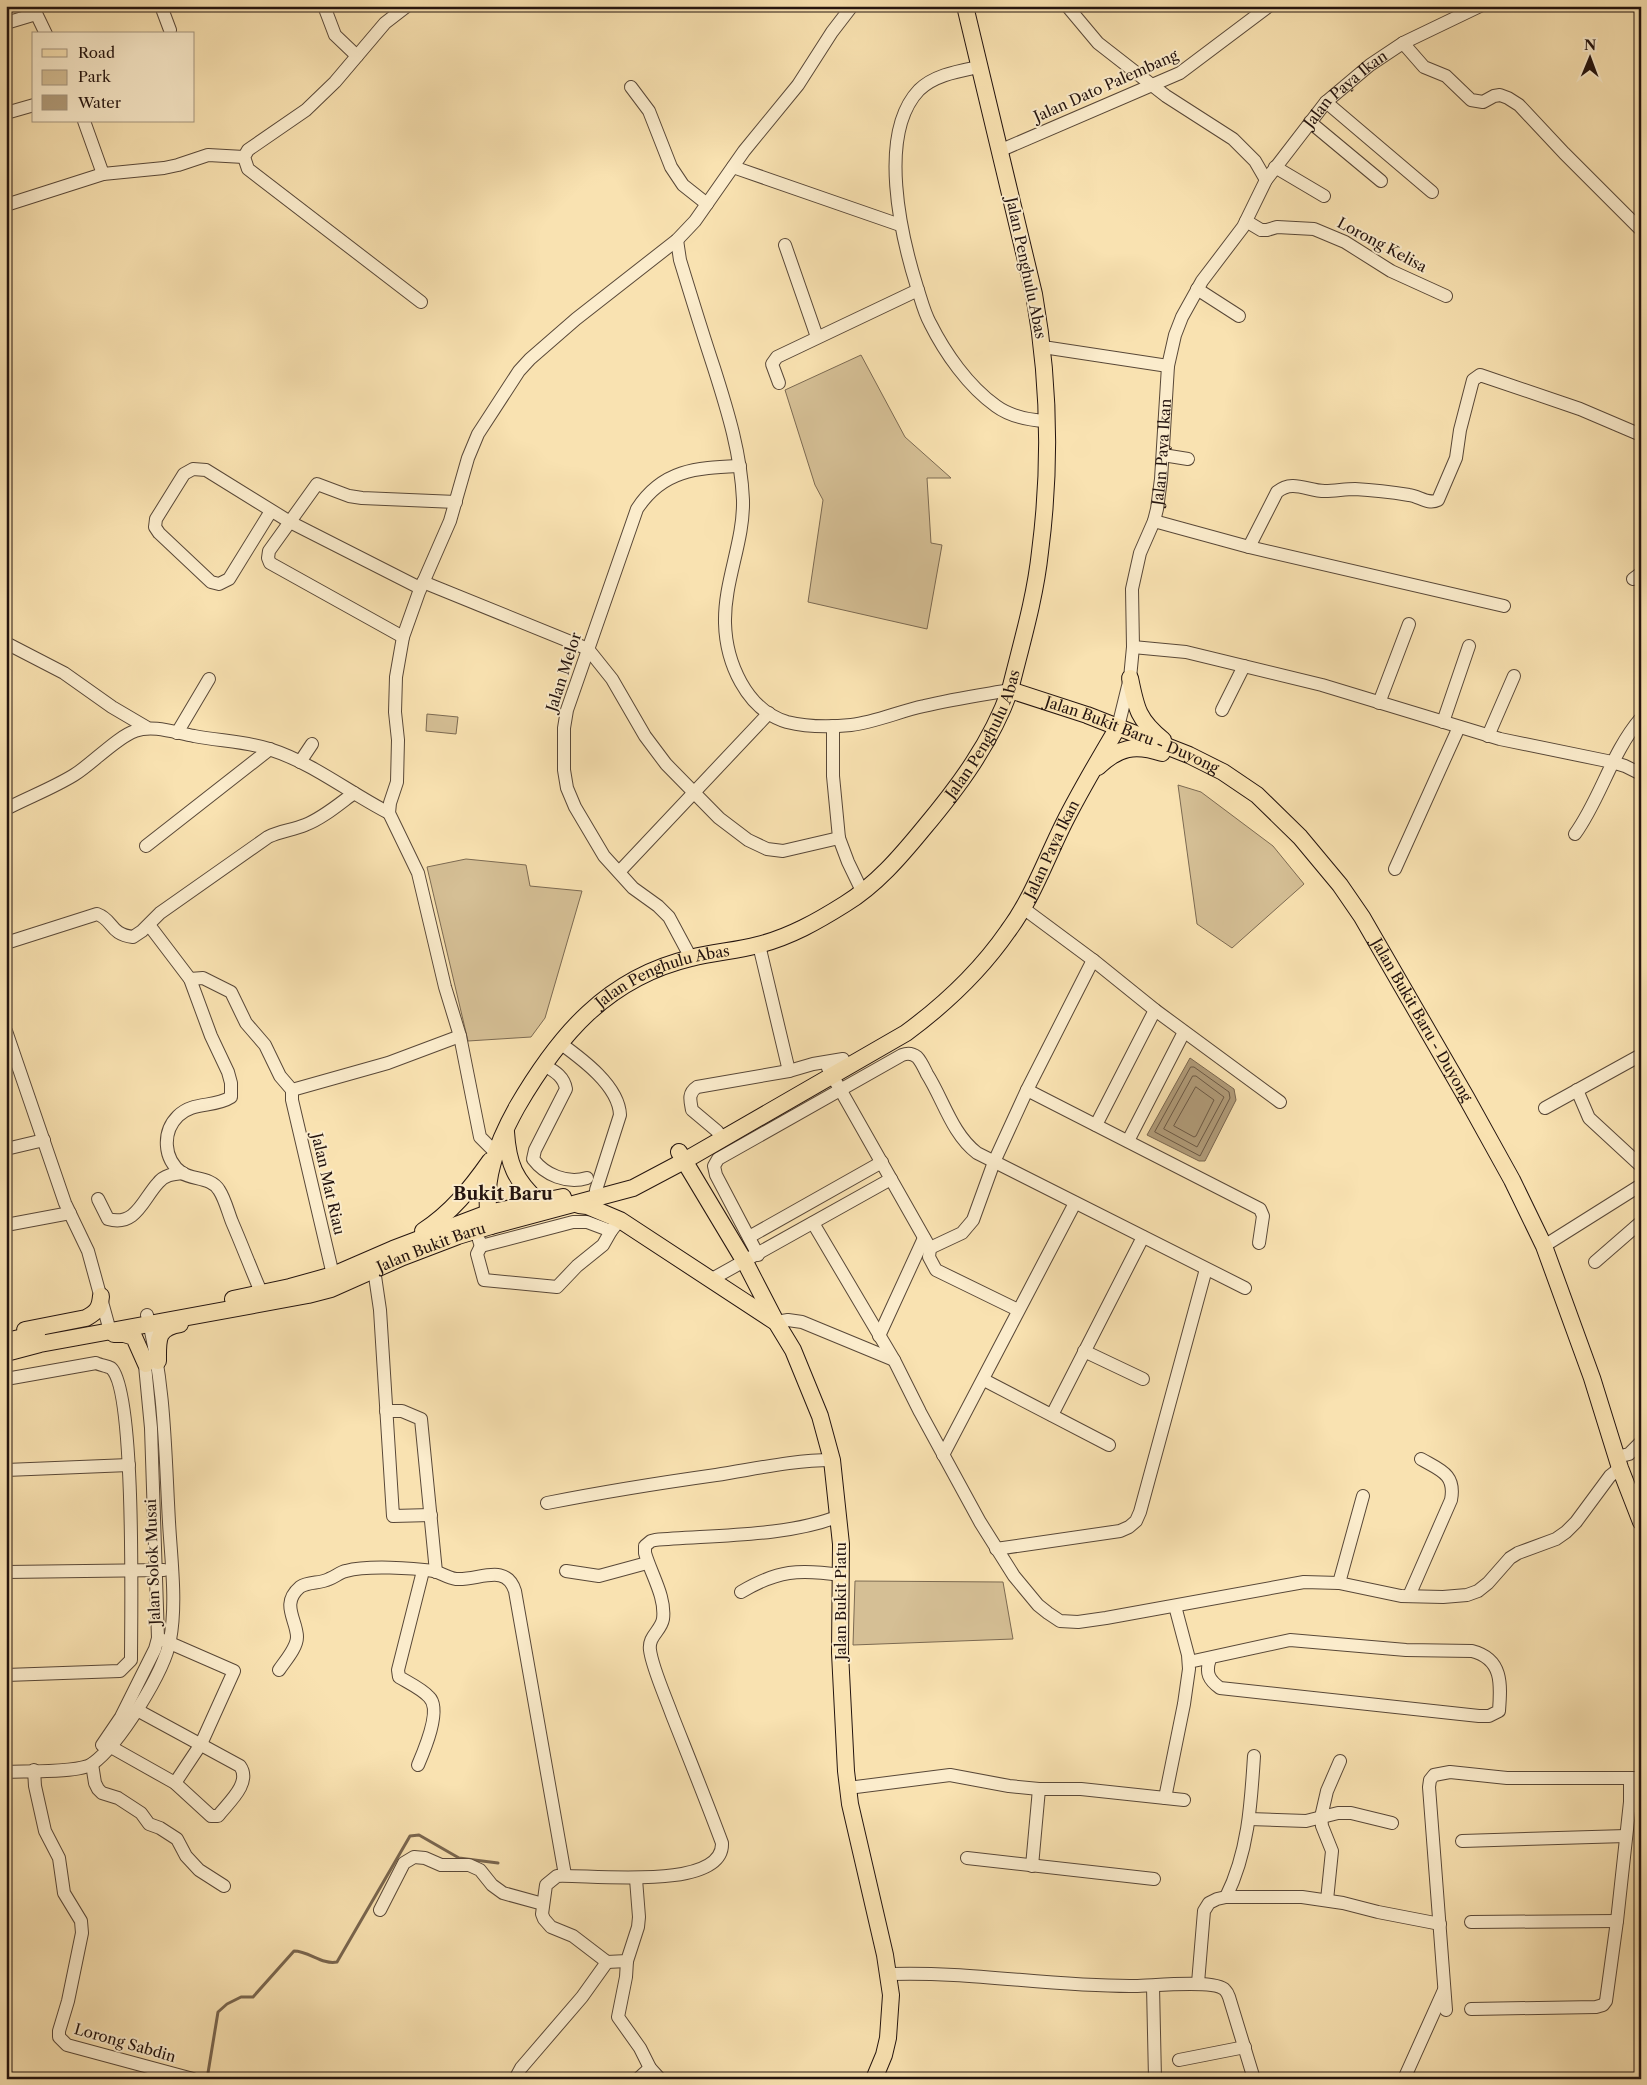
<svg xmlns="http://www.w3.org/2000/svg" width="1647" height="2085" font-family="'Libre Caslon Text',serif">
<rect width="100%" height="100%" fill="#f9e2b1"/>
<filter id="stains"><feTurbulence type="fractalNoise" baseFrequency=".004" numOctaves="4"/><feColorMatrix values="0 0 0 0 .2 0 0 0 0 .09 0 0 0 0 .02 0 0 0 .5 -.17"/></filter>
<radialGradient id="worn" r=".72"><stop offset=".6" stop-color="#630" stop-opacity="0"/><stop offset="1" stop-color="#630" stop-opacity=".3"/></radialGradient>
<g fill="#d5bf95" stroke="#7c6a52">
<path d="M861,355L905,437L951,478H927L931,543L942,545L927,629L808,602L823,500L815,485L785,390Z"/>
<path d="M427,714L458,717L456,734L426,731Z"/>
<path d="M1178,785L1201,792L1273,846L1304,884L1232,948L1197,924Z"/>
<path d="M466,859L526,865L530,886L582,891L545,1018L531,1037L468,1041L427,867Z"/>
<path d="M855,1581L1003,1582L1013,1639L853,1645Z"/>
</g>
<path fill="#b19c7a" stroke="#79664f" d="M1190,1058L1234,1089L1236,1100L1205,1161H1199L1147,1135Z"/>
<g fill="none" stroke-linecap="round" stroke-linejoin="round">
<g stroke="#6a5844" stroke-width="1">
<path d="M1191,1067H1194L1229,1092L1230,1098L1200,1156L1155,1132Z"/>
<path d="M1193,1076H1196L1224,1097L1197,1147L1164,1129Z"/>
<path d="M1196,1087L1214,1100L1196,1136L1194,1137L1174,1126Z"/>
</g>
<path stroke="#79664f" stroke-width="3" d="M207,2079L218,2012L227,2004L241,1997H253L294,1951C309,1951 322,1965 337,1962L410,1836L419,1835L459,1858L498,1863"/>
<g stroke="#594838" stroke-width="14">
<g id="minor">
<path d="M161,6L170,30"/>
<path d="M324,6L335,35L357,56"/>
<path d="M407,6L385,23L335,82L306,110L248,150L244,157L248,169L421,302"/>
<path d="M1067,6L1098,43L1166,96L1233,139L1255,161L1266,180"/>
<path d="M33,7L46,34"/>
<path d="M6,23L36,14"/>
<path d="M1403,43L1424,67L1446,76L1471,100L1483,102L1494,96L1500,95L1508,98L1519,105L1564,153L1641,230"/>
<path d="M978,67C959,71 934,75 919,90C877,134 901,236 917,287C921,299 924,312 930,323C945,353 968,386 996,406C1011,417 1028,420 1046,421"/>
<path d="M631,87L649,111L671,167L683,185L707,204"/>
<path d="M1326,102L1432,192"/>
<path d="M6,113L34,105"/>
<path d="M84,121L103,174"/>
<path d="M1310,122L1381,181"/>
<path d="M999,151L1180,73L1269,6"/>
<path d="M733,167L900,225"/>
<path d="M1275,167L1324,196"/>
<path d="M6,205L103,174L164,168L178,165L208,155L244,157"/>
<path d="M1246,221L1261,230H1267L1277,227L1314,229L1345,242L1391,271L1446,296"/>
<path d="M677,240L680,260C691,296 702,332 714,368C728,412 741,454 743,500C744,542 724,581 725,623C726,662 746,710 787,722C807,727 831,727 851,725C876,722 900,711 924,706C953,699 981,695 1010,690"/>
<path d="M785,245L817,337"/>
<path d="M1197,289L1239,316"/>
<path d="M1043,347L1168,366"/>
<path d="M779,383L772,364L777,357L918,290"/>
<path d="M1163,455L1188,459"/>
<path d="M271,511L229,579L219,584L211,582L159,533L155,527L156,519L184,474L193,469L206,470L290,522L420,588"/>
<path d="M1154,521L1249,547L1504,606"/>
<path d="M1249,547L1277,492C1293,479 1307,491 1325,491C1335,491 1345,489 1355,489C1374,490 1391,492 1409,495C1419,496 1428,505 1438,500L1456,458L1460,430L1473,380L1480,375L1580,409L1641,435"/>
<path d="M1633,579L1641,573"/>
<path d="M423,582L588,649L612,679L645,736L666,764L719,818L748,840L767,849L783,851L839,838L833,776V726"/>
<path d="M403,637L270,563L268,558L269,551L317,484L349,496L362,498L456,502"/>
<path d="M6,643L64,673L112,707L146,727"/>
<path d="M1133,647L1186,652L1322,685L1500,739L1612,762L1625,766L1641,774"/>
<path d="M1379,703L1409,624"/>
<path d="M1222,710L1244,666"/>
<path d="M1443,722L1469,646"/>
<path id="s1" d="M1118,727L1130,678L1133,647L1132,589L1140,553L1154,521L1157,509L1161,479L1168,366L1175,335L1182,317L1202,281L1243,227L1266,180L1326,102L1370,65L1403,43L1480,6"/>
<path d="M177,733L209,679"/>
<path d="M1488,736L1514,676"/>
<path d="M300,762L312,744"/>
<path d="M6,809C29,797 53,788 74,775C92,764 117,737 135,731C153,724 176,733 194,736C219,741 245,741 269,749C313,763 348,792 389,813"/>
<path d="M1575,834C1601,798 1611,753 1641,718"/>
<path d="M839,838L848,862L862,891"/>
<path d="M146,846L270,749"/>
<path d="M1395,869L1459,727"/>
<path d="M619,872L769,713"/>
<path d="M1023,908L1093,960L1155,1010L1280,1102"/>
<path d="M149,925L190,979L211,1036L228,1072L231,1083V1097C214,1108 193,1101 178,1116C162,1132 163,1159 182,1173C193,1180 211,1177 219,1190C225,1199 228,1212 232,1222C242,1245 251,1269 261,1292"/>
<path d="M6,943L97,914C114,920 109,934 133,937L142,931L160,913L268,837C280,831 293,830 305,825C323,818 339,804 354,793"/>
<path d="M759,945L789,1071"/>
<path d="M691,958L669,917L658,906L633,888L604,856L575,807L567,788L564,770V728L567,710L637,509C663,469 697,468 740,466"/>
<path d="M190,979L203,978L231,992L246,1023L265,1045L280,1076L292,1090L388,1063L460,1036"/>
<path d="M6,1031L65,1203L88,1251L110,1331"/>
<path d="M560,1043C582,1059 619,1086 620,1115L596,1190"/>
<path d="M544,1065C554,1071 564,1076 566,1089L535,1150L533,1159C545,1175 567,1184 587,1178"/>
<path d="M828,1068L930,1248L929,1257L936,1270L1018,1310"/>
<path d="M292,1090V1100L333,1275"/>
<path d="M1027,1090L1260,1209L1263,1216L1259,1243"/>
<path d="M1577,1090L1589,1118L1641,1166"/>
<path d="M1545,1108L1641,1055"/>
<path d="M1096,1125L1155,1010"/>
<path d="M723,1139L717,1131L692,1110C690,1100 688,1093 697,1087L789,1071L813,1064L843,1059"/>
<path d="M1128,1141L1184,1032"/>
<path d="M6,1149L44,1140"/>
<path d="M496,1153L480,1137L460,1036L445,987L418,873L389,813L390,803L397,782L398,740L395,712L396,677L403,637L419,592L450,521L468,458L478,434L519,371L530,359L576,319L677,240L695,221L744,151L798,85L832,32L852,6"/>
<path d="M98,1199L108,1219C136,1227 143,1199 158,1183C164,1175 173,1174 183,1173"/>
<path d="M813,1223L894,1360L920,1412L980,1522L1014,1576L1038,1605L1048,1613L1060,1621L1078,1622L1106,1618L1304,1582L1339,1583L1401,1596L1443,1597L1467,1595L1478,1591L1488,1583L1510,1558L1518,1553L1556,1539L1566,1532L1576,1522L1610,1476L1620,1468"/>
<path d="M6,1225L70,1213"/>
<path d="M749,1237L882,1162"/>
<path d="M479,1240L481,1246L573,1222H587L611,1231L615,1226"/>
<path d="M481,1246L477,1254L484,1280L557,1287L577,1266L603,1245L611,1231"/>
<path d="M1544,1246L1641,1185"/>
<path d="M930,1248L962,1233L973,1220L994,1162L1027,1090L1093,960"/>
<path d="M758,1255L716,1175L714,1166L718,1159L902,1055C907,1053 912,1053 917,1057C921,1061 924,1068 927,1074C943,1099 952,1134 977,1153L1245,1288"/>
<path d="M1595,1262L1641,1222"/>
<path d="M370,1264L375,1276L380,1310L393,1516L431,1515"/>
<path d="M712,1279L891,1179"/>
<path d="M776,1322L788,1320L802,1322L894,1360"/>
<path d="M879,1336L924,1238"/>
<path d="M1084,1351L1143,1379"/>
<path d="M6,1379L96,1363C100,1365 107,1366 111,1368C136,1390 131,1617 131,1660L120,1671L6,1675"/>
<path d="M984,1380L1109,1445"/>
<path d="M386,1411H402L421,1419L436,1572"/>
<path d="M1052,1415L1143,1237"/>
<path d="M943,1455L1075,1203"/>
<path d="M1617,1457L1629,1454L1641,1442"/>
<path d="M6,1470L129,1465"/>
<path d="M547,1503C603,1492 659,1483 716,1475C755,1469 793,1460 832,1460"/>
<path d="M996,1549L1120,1531L1129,1527L1136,1521L1140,1512L1206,1269"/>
<path d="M566,1571L599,1576L647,1563"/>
<path d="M6,1572L164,1570"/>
<path d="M1339,1583L1363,1496"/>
<path d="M741,1592C778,1570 799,1569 841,1575"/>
<path d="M1409,1596L1451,1500C1456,1474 1440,1470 1421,1459"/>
<path d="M163,1640L234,1671L201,1744L175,1783"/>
<path d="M1189,1662L1290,1640L1406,1650L1472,1651C1503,1659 1501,1684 1499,1711L1489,1716H1479L1220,1688C1209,1680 1205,1673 1210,1659"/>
<path d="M279,1670C285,1661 297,1648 297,1637C297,1620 280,1604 300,1587C309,1581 320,1584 329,1579C335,1577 340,1572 346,1571C367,1565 413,1568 434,1571C441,1573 448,1578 456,1579C478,1581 506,1562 515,1591L565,1875"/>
<path d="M102,1745L121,1717L155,1649L158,1638L151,1428L144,1355"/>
<path d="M111,1747L175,1783L211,1816H218C228,1803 252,1783 240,1766L137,1710"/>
<path d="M92,1764L95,1783L98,1789L102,1793L118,1798L141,1813L149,1824L160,1828L177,1839L186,1856L199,1870L224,1886"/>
<path d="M418,1765C424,1751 442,1709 429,1697C422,1689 409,1683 399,1677L398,1670L423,1571"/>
<path d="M34,1770L35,1786L45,1831L59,1858L64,1893L81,1921L82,1933L68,2001L59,2031V2037L67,2045L193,2079"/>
<path d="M6,1772C25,1771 79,1773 92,1764C119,1745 165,1671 170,1640C177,1603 171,1559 169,1522C165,1452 165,1383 147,1315"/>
<path d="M848,1788L950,1775L1009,1786L1039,1789H1081L1184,1800"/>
<path d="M1165,1798L1184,1704L1189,1669L1188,1655L1175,1606"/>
<path d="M1249,1819L1306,1821L1338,1813H1351L1392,1823"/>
<path d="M1462,1841L1626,1836"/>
<path d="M967,1858L1154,1879"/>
<path d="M1032,1866L1039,1789"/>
<path d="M636,1879L639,1917L638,1927L627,1961L607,1962L573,1936L551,1927L544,1919L542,1914L546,1885L557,1876C587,1874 724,1892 722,1843C706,1800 689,1758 672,1715C666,1698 652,1667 650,1650C648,1636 661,1631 663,1619C666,1597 651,1574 645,1553V1546L651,1541L655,1540C711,1535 788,1537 839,1516"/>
<path d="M1226,1897C1248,1853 1251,1805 1254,1756"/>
<path d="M1327,1900L1332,1851L1322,1826L1321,1817L1327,1791L1340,1761"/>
<path d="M380,1910L404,1863L414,1857L425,1858L441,1865H469L480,1870L492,1885L503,1893L543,1904"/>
<path d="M1471,1922L1617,1921"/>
<path d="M627,1961L626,1977L618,2017L640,2048L650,2068L660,2079"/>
<path d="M889,1974C971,1971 1053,1987 1135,1986C1152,1986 1215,1979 1225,1990C1227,1992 1228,1994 1229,1997L1254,2079"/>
<path d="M1198,1983L1204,1911L1209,1903L1217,1899L1226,1897H1302L1343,1903L1378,1912L1440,1924"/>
<path d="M1153,1986L1155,2079"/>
<path d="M1471,2009L1596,2007L1603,2005L1606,2001L1617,1921L1630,1802V1778"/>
<path d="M1446,2010L1429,1787L1430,1780L1434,1775L1450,1772L1507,1778H1641"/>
<path d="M1179,2060L1245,2047"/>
<path d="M515,2079L521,2068L582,1997L607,1962"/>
<path d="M638,2079L650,2068"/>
<path d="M1404,2079L1444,1990"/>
</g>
</g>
<g stroke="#24140f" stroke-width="18">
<g id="major">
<path d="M1130,678C1136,708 1138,720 1163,740"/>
<path id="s2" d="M1010,690L1087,715L1189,755L1223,772L1257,795L1300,837L1340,885L1362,917L1466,1097L1512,1180L1544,1246L1592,1378L1620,1468L1641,1522"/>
<path d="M1098,767C1119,747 1135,744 1162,753"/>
<path d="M506,1132C508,1164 515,1180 539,1202"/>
<path d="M679,1152L745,1262L776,1322L793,1350L820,1416L832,1460L841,1544L840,1653L846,1771L850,1804L885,1955L891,1995L888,2038L884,2055L874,2079"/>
<path d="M579,1205L587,1206L620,1220L774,1321"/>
<path id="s3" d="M491,1226C480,1184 497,1143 517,1107C559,1035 607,978 691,958C713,952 736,951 758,945C790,937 818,921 845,904C876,885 900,857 923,829C959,786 991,743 1010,690C1021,645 1035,599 1040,552C1051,467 1049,378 1034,294L965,6"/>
<path d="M423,1231C451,1213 471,1188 490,1161"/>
<path d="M233,1299L290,1287L333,1275L393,1249L488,1213L563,1197"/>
<path d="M25,1330L86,1318C97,1312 100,1308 101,1296"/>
<path d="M114,1334H124L134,1337L146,1364"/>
<path d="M6,1341L37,1334"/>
<path id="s4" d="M6,1353L40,1344L308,1295L331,1289L403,1257L458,1236L491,1226L633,1188L684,1161L906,1033C944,1005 981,970 1008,931C1032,899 1046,859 1064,823C1080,791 1099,759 1118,727"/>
<path d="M158,1361C158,1340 156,1328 180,1324"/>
</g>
</g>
<use href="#minor" stroke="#fbeccc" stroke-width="12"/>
<use href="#major" stroke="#f9e2b1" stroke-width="16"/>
</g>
<g text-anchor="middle" stroke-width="4" stroke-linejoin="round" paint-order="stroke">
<g font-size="15" fill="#24140f" stroke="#fbeccc">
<text transform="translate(1106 86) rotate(-24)" y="5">Jalan Dato Palembang</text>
<text dy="5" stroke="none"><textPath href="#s1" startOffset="701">Jalan Paya Ikan</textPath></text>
<text transform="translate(1382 245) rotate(28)" y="5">Lorong Kelisa</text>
<text transform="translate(1026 268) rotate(78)" y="5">Jalan Penghulu Abas</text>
<text dy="5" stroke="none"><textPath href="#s1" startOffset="281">Jalan Paya Ikan</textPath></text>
<text transform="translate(564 672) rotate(-72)" y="5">Jalan Melor</text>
<text dy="5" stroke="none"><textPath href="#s3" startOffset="748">Jalan Penghulu Abas</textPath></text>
<text dy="5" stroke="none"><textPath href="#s2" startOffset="130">Jalan Bukit Baru - Duyong</textPath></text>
<text dy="5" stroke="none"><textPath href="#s4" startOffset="1202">Jalan Paya Ikan</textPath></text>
<text dy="5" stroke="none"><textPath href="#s3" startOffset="328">Jalan Penghulu Abas</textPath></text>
<text dy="5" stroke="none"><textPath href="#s2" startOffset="550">Jalan Bukit Baru - Duyong</textPath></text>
<text transform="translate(328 1184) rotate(77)" y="5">Jalan Mat Riau</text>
<text dy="5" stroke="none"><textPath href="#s4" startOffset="440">Jalan Bukit Baru</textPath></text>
<text transform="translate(153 1562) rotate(-92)" y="5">Jalan Solok Musai</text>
<text transform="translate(841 1601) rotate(-90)" y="5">Jalan Bukit Piatu</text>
<text transform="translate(125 2043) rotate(16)" y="5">Lorong Sabdin</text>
</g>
<g font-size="18" font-weight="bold" fill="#24140f" stroke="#fbeccc">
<text x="503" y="1200">Bukit Baru</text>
</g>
</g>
<rect width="1647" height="2085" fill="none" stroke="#f9e2b1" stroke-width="25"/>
<rect x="8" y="8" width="1632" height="2070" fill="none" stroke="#24140f" stroke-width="2.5"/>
<rect x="12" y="12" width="1622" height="2060" fill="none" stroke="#24140f"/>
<rect x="32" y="32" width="162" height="90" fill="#fbeccc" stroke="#a59680"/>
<rect x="42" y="49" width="25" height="8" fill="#f9e2b1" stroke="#a59680"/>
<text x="78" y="58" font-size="15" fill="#24140f">Road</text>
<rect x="42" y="70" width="25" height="15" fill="#d5bf95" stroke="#a59680"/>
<text x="78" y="82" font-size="15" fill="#24140f">Park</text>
<rect x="42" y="95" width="25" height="15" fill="#b19c7a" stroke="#a59680"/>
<text x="78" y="108" font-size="15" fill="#24140f">Water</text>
<g transform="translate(1590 58) rotate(1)" stroke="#fbeccc" stroke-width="4" paint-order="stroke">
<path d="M0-4L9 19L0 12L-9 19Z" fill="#24140f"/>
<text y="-8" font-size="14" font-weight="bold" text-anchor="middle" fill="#24140f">N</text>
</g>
<rect width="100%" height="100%" filter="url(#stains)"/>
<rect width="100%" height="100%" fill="url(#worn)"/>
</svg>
